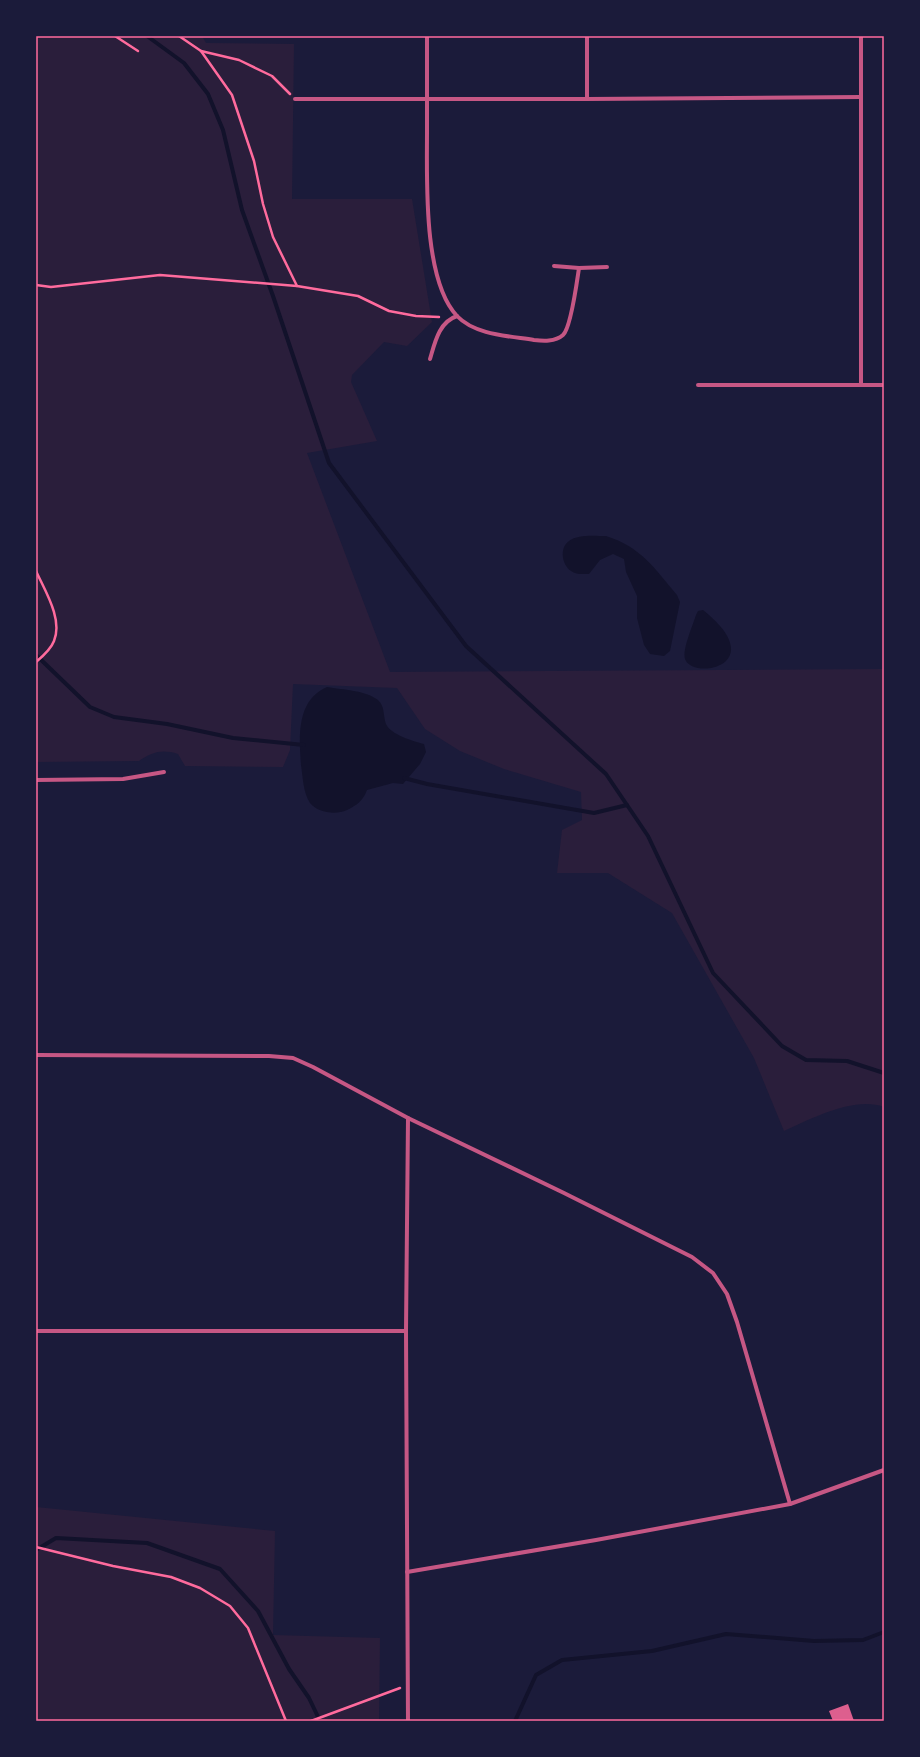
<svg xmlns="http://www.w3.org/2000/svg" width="920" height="1757" font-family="'Source Sans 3',sans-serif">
<rect width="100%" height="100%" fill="#1b1b3a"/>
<g fill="#2a1e3b">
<path d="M36,36H202L206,43L294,44L292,199H412L432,322L407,346L384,342L352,375L351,382L377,441L307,453L390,672L884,669V1107C854,1096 811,1119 784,1131L754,1058L672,913L608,873H557L562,830L582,820L581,792L504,769L460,751L425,729L397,688L293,684L290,750L283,767L185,766L178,754C162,749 152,752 139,761L36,762Z"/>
<path d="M36,1507L275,1531L273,1635L380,1638L379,1721H36Z"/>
</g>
<g fill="#12122b">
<path d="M606,536C641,547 654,568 677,595L680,602L670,651L664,656L650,654L644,645L637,618V596L626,572L624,559L613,554L600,560L589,574C583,574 576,575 571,571C562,565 559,548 569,541C578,534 595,536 606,536Z"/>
<path d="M703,610C772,665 693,681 685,659C682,650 693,625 696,615L698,611Z"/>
<path d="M327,687C343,690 365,690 378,700C385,706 383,716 386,724C391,735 413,741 424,744L426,752L420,764L403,784L393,783L367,790C363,801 357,805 347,810C336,815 318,813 310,803C303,792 303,778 301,765C299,738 296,700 327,687Z"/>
</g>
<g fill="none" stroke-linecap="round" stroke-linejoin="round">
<g stroke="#12122b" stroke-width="4">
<path d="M147,36L184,63L208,94L223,130L242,210L273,296L329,463L466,646L606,774L648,836L713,973L782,1046L806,1060L847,1061L884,1073"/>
<path d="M36,655L90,707L114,717L167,724L233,738L304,745"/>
<path d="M404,778L427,784L594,813L627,805"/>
<path d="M36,1550L56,1538L147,1543L220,1569L258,1611L289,1669L309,1698L320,1721"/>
<path d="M515,1721L536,1675L562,1660L652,1651L726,1634L814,1641L863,1640L884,1632"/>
</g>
</g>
<path fill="#dd5f8e" d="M848,1704L854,1721H833L829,1711Z"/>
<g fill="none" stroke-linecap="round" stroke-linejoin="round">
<g stroke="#ff6b9d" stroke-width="2.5">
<path d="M115,36L138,51"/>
<path d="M179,36L201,51L232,95L254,161L263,204L273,237L297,286L358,296L389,311L416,316L439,317"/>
<path d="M201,51L239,60L272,76L290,94"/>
<path d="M36,285L51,287L160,275L297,286"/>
<path d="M36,571C45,591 63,619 54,641C51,649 42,657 36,662"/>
<path d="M36,1547L113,1566L171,1577L200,1588L230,1606L248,1628L286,1721"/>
<path d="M311,1721L400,1688"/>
</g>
<g stroke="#c65784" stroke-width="4">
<path d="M427,36C427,68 427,101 427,133C427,180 423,280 457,316C475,335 509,336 534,340C543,341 555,342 563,335C571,328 577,281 579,268"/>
<path d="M295,99H587L861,97"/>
<path d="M587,99V36"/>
<path d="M554,266L579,268L607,267"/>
<path d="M430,359C435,342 439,322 457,316"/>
<path d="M698,385H884"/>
<path d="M861,385V36"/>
<path d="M36,780L123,779L164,772"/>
<path d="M36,1055L269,1056L293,1058L313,1067L408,1118L564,1193L692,1257L713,1273L727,1294L737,1322L790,1504"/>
<path d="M36,1331H406"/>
<path d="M407,1572L596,1540L790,1504L884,1470"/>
<path d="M408,1721L406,1331L408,1118"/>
</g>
</g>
<rect width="920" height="1757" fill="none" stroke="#1b1b3a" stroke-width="74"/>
<rect x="37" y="37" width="846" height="1683" fill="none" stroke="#ff6b9d" stroke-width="1.5"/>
</svg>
